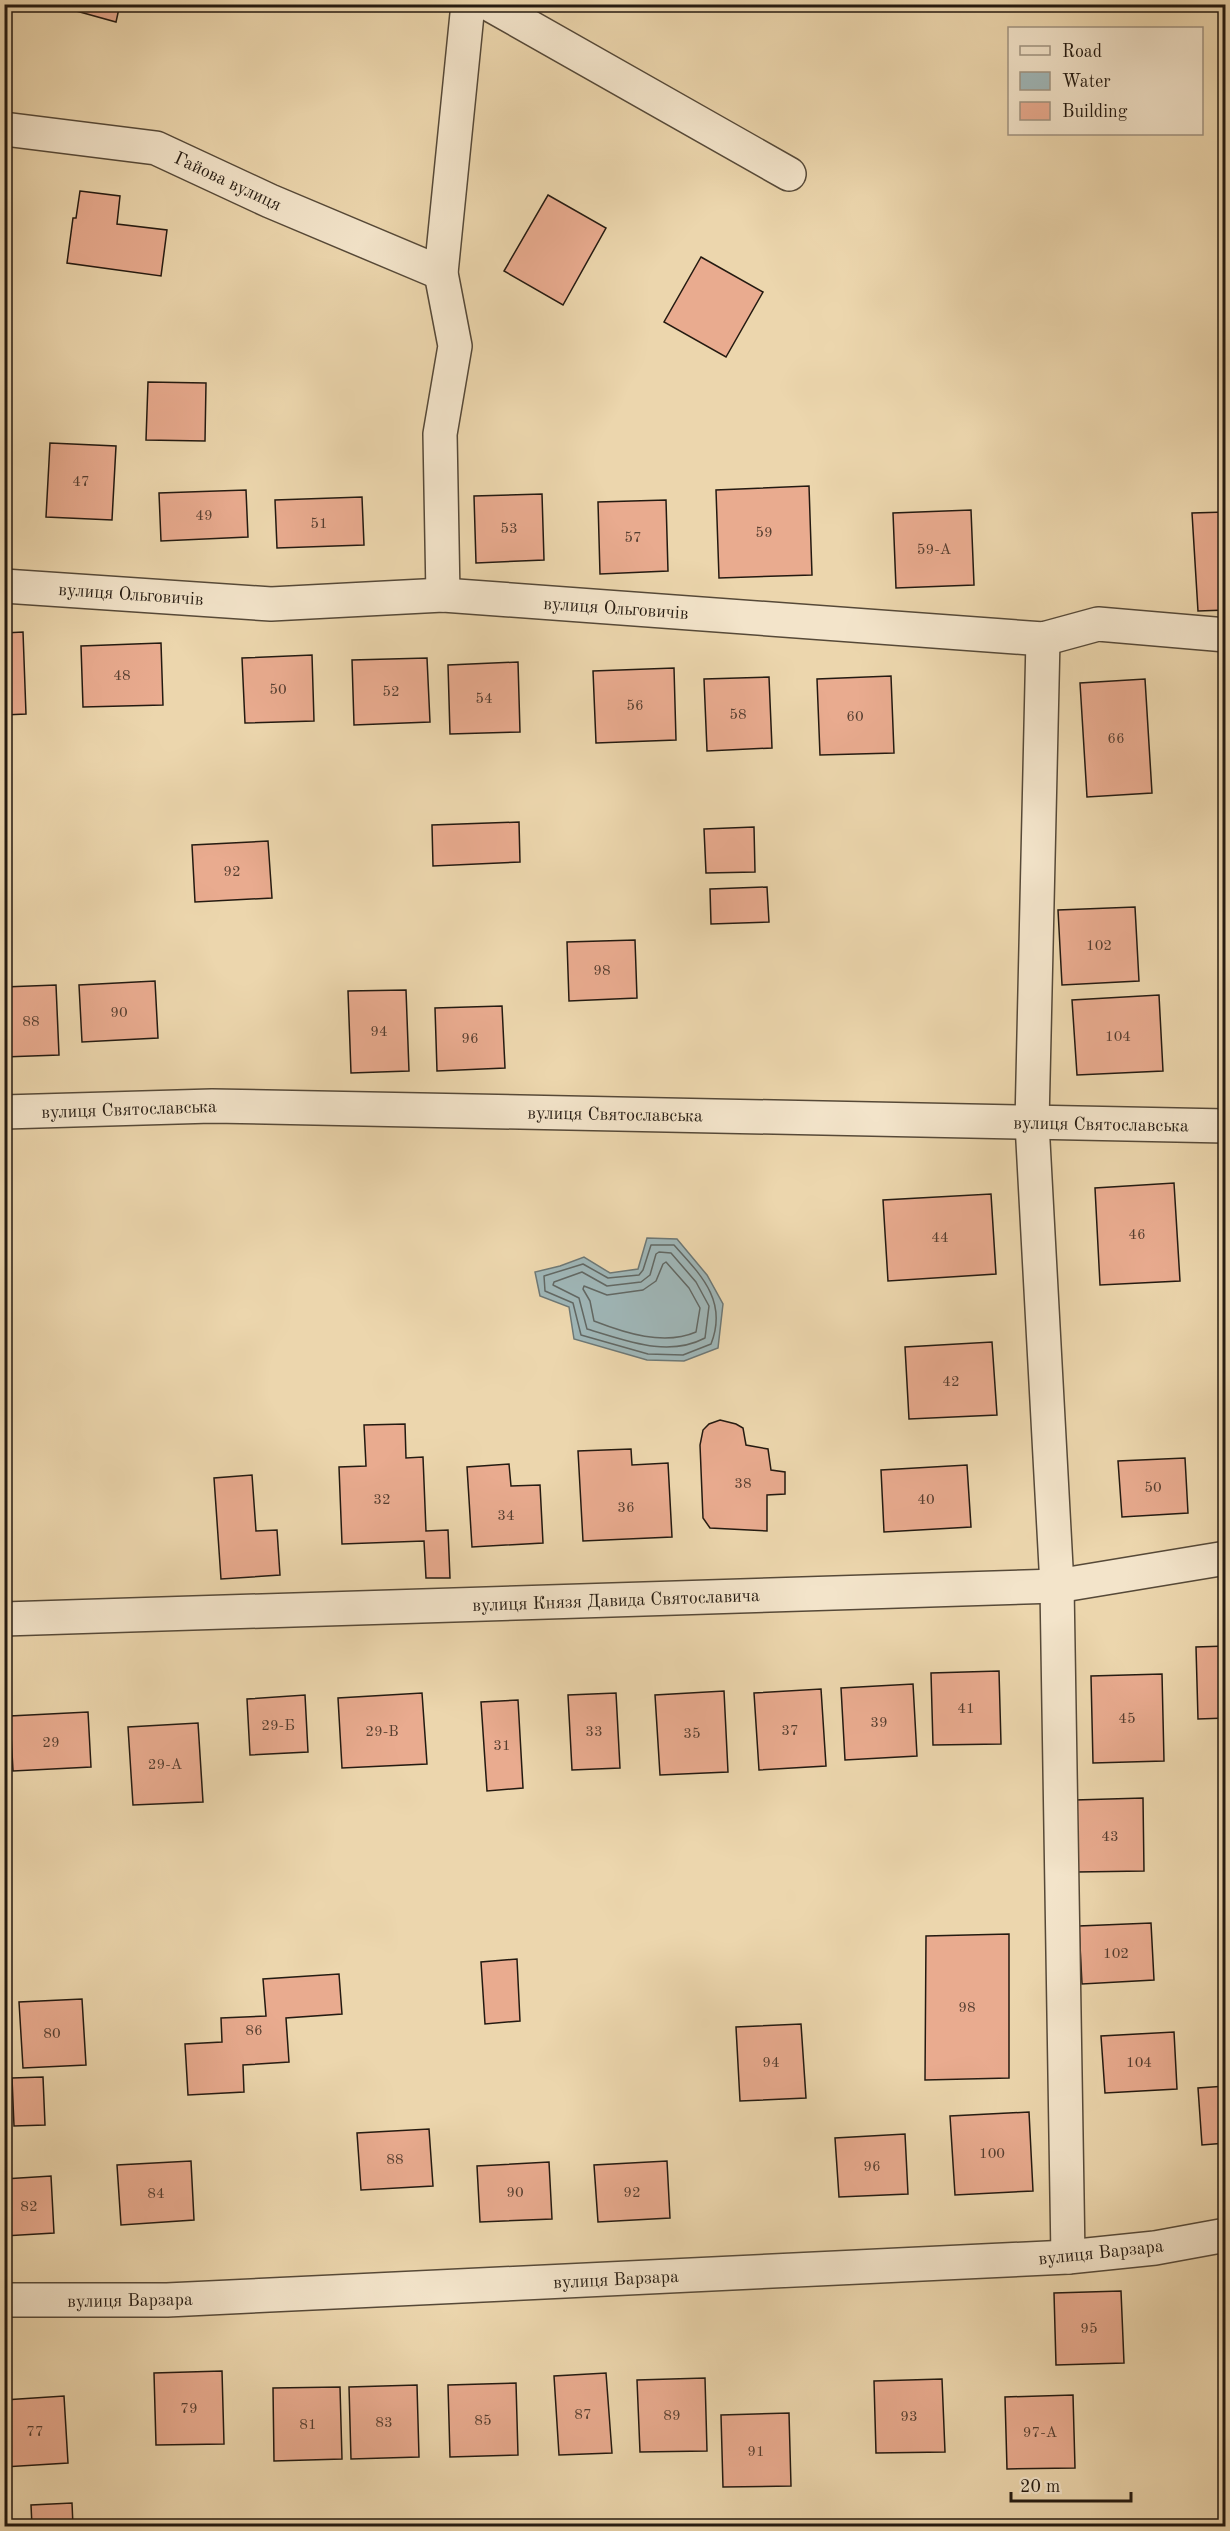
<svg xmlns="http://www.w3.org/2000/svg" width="1230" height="2531" font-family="'Old Standard TT',serif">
<rect width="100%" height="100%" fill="#ecd6ad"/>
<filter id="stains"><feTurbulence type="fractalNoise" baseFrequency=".00333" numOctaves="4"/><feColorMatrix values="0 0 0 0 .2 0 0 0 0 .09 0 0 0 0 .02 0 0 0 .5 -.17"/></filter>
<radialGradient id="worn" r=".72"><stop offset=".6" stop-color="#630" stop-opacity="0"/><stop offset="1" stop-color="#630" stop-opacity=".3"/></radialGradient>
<path fill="#9fb6b7" stroke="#6e7875" stroke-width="1.5" d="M647,1238L677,1239L707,1275L723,1304L718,1348L684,1361L647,1360L574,1339L569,1307L540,1296L535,1272L560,1266L584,1257L610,1273L638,1269Z"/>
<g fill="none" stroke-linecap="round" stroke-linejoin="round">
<g stroke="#626864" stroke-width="1.5">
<path d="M651,1245H674C701,1275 728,1301 711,1344L683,1355L648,1354L581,1335L573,1303L545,1291L544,1276L583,1264L608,1278L639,1275L643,1270Z"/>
<path d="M659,1252L671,1253L696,1282L709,1306L705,1338C667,1358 625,1340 587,1329L579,1298L553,1285L554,1282L582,1272L607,1286L641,1282L650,1275L656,1254Z"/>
<path d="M666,1262L689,1288L700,1308L696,1332C664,1346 625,1333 594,1321L590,1301L583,1289L584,1286L607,1295L643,1290L656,1281L663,1264Z"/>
</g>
</g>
<g fill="#e9ab8f" stroke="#241a11" stroke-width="1.5">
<path d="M51,4H120L116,22Z"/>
<path d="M80,191L120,196L117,224L167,230L161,276L67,263L73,218H76Z"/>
<path d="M548,195L606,228L563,305L504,271Z"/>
<path d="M701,257L763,292L726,357L664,322Z"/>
<path d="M148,382L206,383L205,441L146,440Z"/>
<path d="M50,443L116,446L112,520L46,517Z"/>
<path d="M809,486L812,575L719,578L716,490Z"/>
<path d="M246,490L248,537L161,541L159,493Z"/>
<path d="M542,494L544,560L476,563L474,496Z"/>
<path d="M362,497L364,545L277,548L275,500Z"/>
<path d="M666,500L668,571L600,574L598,502Z"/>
<path d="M971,510L974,585L896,588L893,513Z"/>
<path d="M1226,512V610L1198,611L1192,513Z"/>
<path d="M23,632L26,714L4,715V633Z"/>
<path d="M161,643L163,705L83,707L81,646Z"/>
<path d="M312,655L314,721L245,723L242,658Z"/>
<path d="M427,658L430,722L354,725L352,660Z"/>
<path d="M518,662L520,732L450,734L448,665Z"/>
<path d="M674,668L676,740L596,743L593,671Z"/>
<path d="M891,676L894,753L820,755L817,679Z"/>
<path d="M769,677L772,748L707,751L704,679Z"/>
<path d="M1145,679L1152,793L1087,797L1080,683Z"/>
<path d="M519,822L520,862L433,866L432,825Z"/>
<path d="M754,827L755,872L706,873L704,829Z"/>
<path d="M268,841L272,898L195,902L192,845Z"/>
<path d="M767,887L769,922L711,924L710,889Z"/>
<path d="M1135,907L1139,981L1062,985L1058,910Z"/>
<path d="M635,940L637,998L569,1001L567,942Z"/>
<path d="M155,981L158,1038L82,1042L79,985Z"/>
<path d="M56,985L59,1055L4,1057V987Z"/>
<path d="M406,990L409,1071L351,1073L348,991Z"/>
<path d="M1159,995L1163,1071L1077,1075L1072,1000Z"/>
<path d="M502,1006L505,1068L437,1071L435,1008Z"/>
<path d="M1174,1183L1180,1281L1100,1285L1095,1188Z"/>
<path d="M991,1194L996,1274L888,1281L883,1200Z"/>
<path d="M992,1342L997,1415L909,1419L905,1347Z"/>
<path d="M720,1420L736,1424L743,1428L746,1445L768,1449L771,1470L785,1472V1494L767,1495V1531L710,1528L703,1518L700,1445L703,1430L709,1424Z"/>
<path d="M405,1424L406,1458L423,1457L426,1531L448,1530L450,1578H426L424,1541L342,1544L339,1467L366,1466L364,1425Z"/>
<path d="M631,1449L632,1465L668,1463L672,1537L583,1541L578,1451Z"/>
<path d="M1185,1458L1188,1513L1122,1517L1118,1461Z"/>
<path d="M509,1464L511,1486L540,1485L543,1543L472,1547L467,1467Z"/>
<path d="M967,1465L971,1527L884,1532L881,1470Z"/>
<path d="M252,1475L256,1531L277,1530L280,1575L221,1579L214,1478Z"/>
<path d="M1226,1646V1718L1198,1719L1196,1647Z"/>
<path d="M999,1671L1001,1744L933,1745L931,1673Z"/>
<path d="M1162,1674L1164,1761L1093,1763L1091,1676Z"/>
<path d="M913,1684L917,1756L845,1760L841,1688Z"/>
<path d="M821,1689L826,1766L759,1770L754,1693Z"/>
<path d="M724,1691L728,1772L660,1775L655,1695Z"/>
<path d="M422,1693L427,1764L342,1768L338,1698Z"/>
<path d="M616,1693L620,1768L572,1770L568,1695Z"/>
<path d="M305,1695L308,1752L250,1755L247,1699Z"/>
<path d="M518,1700L523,1788L487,1791L481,1702Z"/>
<path d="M88,1712L91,1767L13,1771L10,1716Z"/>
<path d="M198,1723L203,1802L133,1805L128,1727Z"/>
<path d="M1143,1798L1144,1871L1077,1872L1075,1800Z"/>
<path d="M1151,1923L1154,1980L1082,1984L1079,1926Z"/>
<path d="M1009,1934V2078L925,2080L926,1936Z"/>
<path d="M517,1959L520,2021L485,2024L481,1962Z"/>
<path d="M339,1974L342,2014L286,2018L289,2062L243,2065L244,2092L188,2095L185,2044L222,2042L221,2018L266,2016L263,1979Z"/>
<path d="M82,1999L86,2065L23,2068L19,2002Z"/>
<path d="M801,2024L806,2098L740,2101L736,2027Z"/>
<path d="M1174,2032L1177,2089L1105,2093L1101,2036Z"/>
<path d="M43,2077L45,2125L14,2126L12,2078Z"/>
<path d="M1226,2086V2143L1202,2145L1198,2088Z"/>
<path d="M1029,2112L1033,2191L955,2195L950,2116Z"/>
<path d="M429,2129L433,2186L361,2190L357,2133Z"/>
<path d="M905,2134L908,2194L839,2197L835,2138Z"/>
<path d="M191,2161L194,2220L121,2225L117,2165Z"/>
<path d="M667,2161L670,2218L598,2222L594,2165Z"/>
<path d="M549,2162L552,2219L480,2222L477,2166Z"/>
<path d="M51,2176L54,2233L4,2236V2179Z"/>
<path d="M1121,2291L1124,2363L1056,2365L1054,2293Z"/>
<path d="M222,2371L224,2444L156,2445L154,2373Z"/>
<path d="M606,2373L612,2453L559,2455L554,2376Z"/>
<path d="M705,2378L707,2451L640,2452L637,2380Z"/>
<path d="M942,2379L945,2452L876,2453L874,2381Z"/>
<path d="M516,2383L518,2455L450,2457L448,2385Z"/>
<path d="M417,2385L419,2457L351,2459L349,2387Z"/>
<path d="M340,2387L342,2459L274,2461L273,2388Z"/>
<path d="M1073,2395L1075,2468L1007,2469L1005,2397Z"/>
<path d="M64,2396L68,2463L4,2467V2400Z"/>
<path d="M789,2413L791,2486L723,2487L721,2415Z"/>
<path d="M72,2503L73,2526H32L31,2505Z"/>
</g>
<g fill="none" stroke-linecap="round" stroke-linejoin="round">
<g stroke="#564938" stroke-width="36">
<g id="minor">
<path d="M489,4L789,174"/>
<path d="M4,129L156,148L270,201L441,273"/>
<path d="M4,586L271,604L443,595L1043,639L1098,624L1226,635"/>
<path d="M443,595L440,434L455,346L441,273L468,4"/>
<path d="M1043,639L1032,1123L1057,1586L1068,2257"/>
<path d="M4,1112L212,1106L1226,1126"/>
<path d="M4,1619L1057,1586L1226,1558"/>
<path d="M4,2300H167L1068,2257L1155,2248L1226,2235"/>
</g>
</g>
<use href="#minor" stroke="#f3e4ca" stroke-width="33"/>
</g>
<g text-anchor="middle" stroke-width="4.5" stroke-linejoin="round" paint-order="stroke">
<g font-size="15" fill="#553e30">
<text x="81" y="486">47</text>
<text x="204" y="520">49</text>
<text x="319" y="528">51</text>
<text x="509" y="533">53</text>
<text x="764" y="537">59</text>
<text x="633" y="542">57</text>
<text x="934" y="554">59-А</text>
<text x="122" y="680">48</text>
<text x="278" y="694">50</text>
<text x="391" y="696">52</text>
<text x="484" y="703">54</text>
<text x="635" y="710">56</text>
<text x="738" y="719">58</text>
<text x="855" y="721">60</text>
<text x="1116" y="743">66</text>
<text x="232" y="876">92</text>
<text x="1099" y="950">102</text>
<text x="602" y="975">98</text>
<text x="119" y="1017">90</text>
<text x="31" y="1026">88</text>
<text x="379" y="1036">94</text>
<text x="1118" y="1041">104</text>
<text x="470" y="1043">96</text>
<text x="1137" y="1239">46</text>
<text x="940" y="1242">44</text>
<text x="951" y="1386">42</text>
<text x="743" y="1488">38</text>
<text x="1153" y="1492">50</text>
<text x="382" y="1504">32</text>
<text x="926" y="1504">40</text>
<text x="626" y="1512">36</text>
<text x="506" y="1520">34</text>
<text x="966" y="1713">41</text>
<text x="1127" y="1723">45</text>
<text x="879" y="1727">39</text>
<text x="278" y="1730">29-Б</text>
<text x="790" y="1735">37</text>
<text x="382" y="1736">29-В</text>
<text x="594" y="1736">33</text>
<text x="692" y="1738">35</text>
<text x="51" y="1747">29</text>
<text x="502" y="1750">31</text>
<text x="165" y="1769">29-А</text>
<text x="1110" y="1841">43</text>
<text x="1116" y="1958">102</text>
<text x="967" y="2012">98</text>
<text x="254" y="2035">86</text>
<text x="52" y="2038">80</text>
<text x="771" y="2067">94</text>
<text x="1139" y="2067">104</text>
<text x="992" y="2158">100</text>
<text x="395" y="2164">88</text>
<text x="872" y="2171">96</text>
<text x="515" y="2197">90</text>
<text x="632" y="2197">92</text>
<text x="156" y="2198">84</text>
<text x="29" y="2211">82</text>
<text x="1089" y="2333">95</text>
<text x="189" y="2413">79</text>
<text x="583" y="2419">87</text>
<text x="672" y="2420">89</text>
<text x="909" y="2421">93</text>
<text x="483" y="2425">85</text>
<text x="384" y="2427">83</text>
<text x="308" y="2429">81</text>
<text x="35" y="2436">77</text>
<text x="1040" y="2437">97-А</text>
<text x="756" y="2456">91</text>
</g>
<g font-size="18" fill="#241a11" stroke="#f3e4ca">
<text transform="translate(228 181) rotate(25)" y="6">Гайова вулиця</text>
<text transform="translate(131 594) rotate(4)" y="6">вулиця Ольговичів</text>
<text transform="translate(616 608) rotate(4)" y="6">вулиця Ольговичів</text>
<text transform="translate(129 1109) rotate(-2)" y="6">вулиця Святославська</text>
<text transform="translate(615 1114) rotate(1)" y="6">вулиця Святославська</text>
<text transform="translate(1101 1124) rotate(1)" y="6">вулиця Святославська</text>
<text transform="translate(616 1600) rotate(-2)" y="6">вулиця Князя Давида Святославича</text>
<text transform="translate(1101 2252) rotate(-6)" y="6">вулиця Варзара</text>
<text transform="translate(616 2279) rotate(-3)" y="6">вулиця Варзара</text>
<text transform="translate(130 2300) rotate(-1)" y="6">вулиця Варзара</text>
</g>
</g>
<rect width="1230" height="2531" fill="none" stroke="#ecd6ad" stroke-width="24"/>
<rect x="6" y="6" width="1218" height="2519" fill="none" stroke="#241a11" stroke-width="3"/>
<rect x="12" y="12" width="1206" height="2507" fill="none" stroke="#241a11" stroke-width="1.5"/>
<rect x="1008" y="27" width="195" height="108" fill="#f3e4ca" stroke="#a09380" stroke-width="1.5"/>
<rect x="1020" y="46" width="30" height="9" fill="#f3e4ca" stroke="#a09380" stroke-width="1.5"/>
<text x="1062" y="57" font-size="18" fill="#241a11">Road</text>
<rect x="1020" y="72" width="30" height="18" fill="#9fb6b7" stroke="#a09380" stroke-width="1.5"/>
<text x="1062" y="87" font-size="18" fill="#241a11">Water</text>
<rect x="1020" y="102" width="30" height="18" fill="#e9ab8f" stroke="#a09380" stroke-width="1.5"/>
<text x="1062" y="117" font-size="18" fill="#241a11">Building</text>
<path d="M1011 2492v9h120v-9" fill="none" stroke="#241a11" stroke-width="3"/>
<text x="1020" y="2492" font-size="18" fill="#241a11" stroke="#f3e4ca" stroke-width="4.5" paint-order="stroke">20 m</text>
<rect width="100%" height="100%" filter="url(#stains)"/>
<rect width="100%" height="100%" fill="url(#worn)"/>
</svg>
